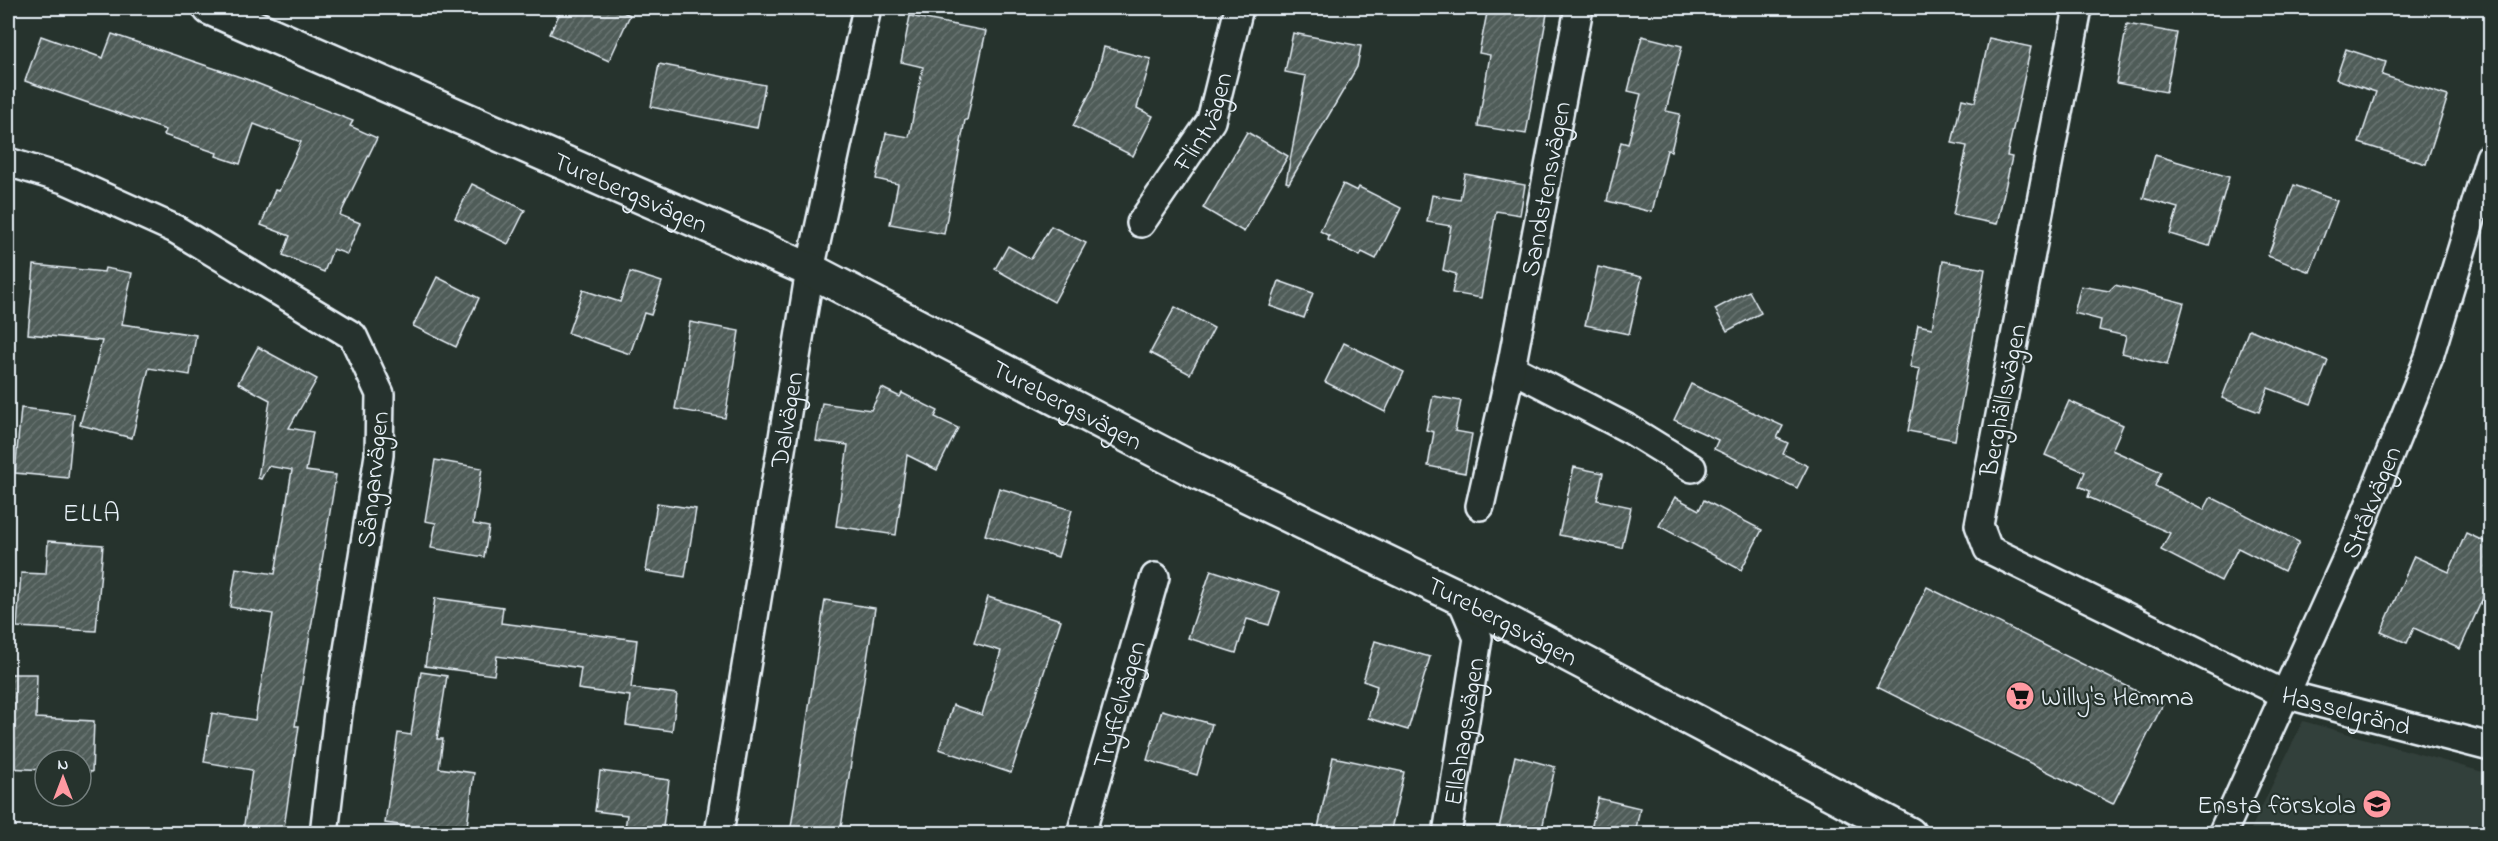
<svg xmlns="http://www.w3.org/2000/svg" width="2498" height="841" font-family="'Indie Flower',sans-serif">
<defs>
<pattern id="building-hatch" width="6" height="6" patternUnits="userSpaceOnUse" patternTransform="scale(1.5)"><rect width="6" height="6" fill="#505c59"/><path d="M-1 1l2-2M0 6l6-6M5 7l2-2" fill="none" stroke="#697472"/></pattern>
</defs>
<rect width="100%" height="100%" fill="#26332d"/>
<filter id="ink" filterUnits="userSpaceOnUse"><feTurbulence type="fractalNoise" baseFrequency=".0167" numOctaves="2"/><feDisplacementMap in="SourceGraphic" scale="12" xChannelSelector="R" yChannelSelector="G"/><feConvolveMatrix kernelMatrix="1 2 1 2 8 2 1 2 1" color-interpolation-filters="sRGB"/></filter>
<g filter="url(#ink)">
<path fill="#333f3a" d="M2303,721L2490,774V833H2249Z"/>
<g fill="url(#building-hatch)" stroke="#e8f1f8" stroke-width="1.5">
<path d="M562,8H614L630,15L609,61L550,34Z"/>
<path d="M1488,8H1548L1526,134L1478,126L1490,55L1479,53Z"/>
<path d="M910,16L986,31L967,120H965L944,234L890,224L898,184L876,179L886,133L909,137L923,67L901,62Z"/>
<path d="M2127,24L2177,33L2166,92L2116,83Z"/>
<path d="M1293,33L1361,46L1357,67L1289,183L1286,182L1306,76L1285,72Z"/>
<path d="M112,34L246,79L353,121L350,126L377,138L340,215L360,223L347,254L333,249L324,272L283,255L290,236L261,225L275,190L279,191L301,142L254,124L240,164L216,156L217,153L164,135L166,130L25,81L41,36L103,58Z"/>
<path d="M1642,36L1682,46L1666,111L1680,114L1671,151L1667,150L1652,212L1607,201L1621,142L1628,144L1641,94L1628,91Z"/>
<path d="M1989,38L2031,47L2007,156L2012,157L1997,224L1953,215L1967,146L1952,143L1962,99L1975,102Z"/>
<path d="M1104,47L1151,59L1137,108L1153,116L1133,156L1073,126L1094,85Z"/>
<path d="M2346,49L2386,62L2382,75L2448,96L2426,164L2359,143L2376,92L2336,79Z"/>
<path d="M659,64L765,85L757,128L651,107Z"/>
<path d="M1247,132L1288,156L1244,232L1203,208Z"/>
<path d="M2155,155L2229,177L2209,246L2170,234L2178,208L2143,198Z"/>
<path d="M1465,174L1525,185L1520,215L1496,211L1481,298L1452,293L1456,274L1443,270L1451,226L1427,222L1432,195L1460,200Z"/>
<path d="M472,184L525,210L508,244L455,218Z"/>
<path d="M1343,184L1357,191L1359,187L1401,208L1376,259L1362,252L1360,256L1328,240L1329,236L1320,231Z"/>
<path d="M2294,185L2337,201L2310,272L2268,256Z"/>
<path d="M1051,226L1086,243L1054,302L995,269L1008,246L1031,259Z"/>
<path d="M1943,261L1985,269L1955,440L1908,431L1920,369L1910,367L1918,325L1932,328Z"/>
<path d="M34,265L104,272L105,268L132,273L122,324L196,335L190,375L149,368L132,438L80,425L102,341L28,334Z"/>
<path d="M1598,267L1642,277L1629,334L1585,325Z"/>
<path d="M630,272L662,282L651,315L644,313L630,354L568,333L583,290L620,302Z"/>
<path d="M437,277L479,298L456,347L413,326Z"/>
<path d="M1279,281L1313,293L1304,318L1270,306Z"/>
<path d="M2115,285L2184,303L2167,365L2122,353L2126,336L2099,330L2101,320L2074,313L2081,286L2109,291Z"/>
<path d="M1749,291L1761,313L1727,331L1715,309Z"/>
<path d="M1175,307L1214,328L1190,374L1150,353Z"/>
<path d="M690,322L739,331L725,418L675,409Z"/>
<path d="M2249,329L2328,361L2311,404L2268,388L2259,412L2222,398Z"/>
<path d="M1344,343L1404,372L1385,412L1325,382Z"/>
<path d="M258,347L317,379L289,428L313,432L306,471L336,475L295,726H299L283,834L243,831L252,770L204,762L212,713L255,720L273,614L230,607L236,568L275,574L292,470L268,466L261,479L258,478L270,400L238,383Z"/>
<path d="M1691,384L1783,426L1777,438L1788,443L1783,454L1808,466L1797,488L1714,449L1718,440L1674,420Z"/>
<path d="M882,388L900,397L902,393L938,411L935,417L958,428L937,470L907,455L896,535L836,526L848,445L816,441L822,403L871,410Z"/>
<path d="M1433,396L1461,401L1455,431L1472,434L1465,473L1428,466L1434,432L1426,430Z"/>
<path d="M2069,401L2123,425L2112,450L2161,472L2155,486L2204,510L2211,497L2299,542L2284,571L2238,548L2221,581L2161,550L2170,533L2088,497L2090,491L2079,486L2085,472L2045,455Z"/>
<path d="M21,408L74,414L68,478L15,473Z"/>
<path d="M435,460L482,468L473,524L489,527L484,557L431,548L436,523L425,521Z"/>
<path d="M1574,467L1603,473L1597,500L1631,507L1622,548L1559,535Z"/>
<path d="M999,488L1072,510L1058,557L985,535Z"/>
<path d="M1675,497L1699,510L1704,500L1762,530L1741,570L1659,526Z"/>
<path d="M657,503L696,509L685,577L646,571Z"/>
<path d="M2466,533L2490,544V582L2460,649L2414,628L2407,643L2381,632L2414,556L2449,572Z"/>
<path d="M48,541L103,545L96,631L17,627L21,573L46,574Z"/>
<path d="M1211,570L1280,592L1269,625L1247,619L1236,653L1188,638Z"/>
<path d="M1927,587L2163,704L2113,804L1877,687Z"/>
<path d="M988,597L1061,620L1011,773L939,749L953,705L982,715L1001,651L974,643Z"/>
<path d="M435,598L503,607L501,623L637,640L631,688L677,694L672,731L626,725L630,696L578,689L581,668L497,656L494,675L425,666Z"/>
<path d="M825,600L875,608L840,834H790Z"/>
<path d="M1375,641L1430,657L1408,730L1368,718L1377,686L1363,681Z"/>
<path d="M421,672L447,676L437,739H443L439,768L474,773L466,834L385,823L398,733L411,735Z"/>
<path d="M8,674H37L36,718L94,721L92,772L81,771V760H45V770L8,768Z"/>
<path d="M1162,710L1212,724L1197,775L1147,760Z"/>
<path d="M1515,756L1555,767L1541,834H1522L1499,828Z"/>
<path d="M1333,757L1404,772L1390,834H1343L1318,828Z"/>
<path d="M600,771L669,780L662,834H624L627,815L595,811Z"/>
<path d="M1598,798L1640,808L1635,834H1590Z"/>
</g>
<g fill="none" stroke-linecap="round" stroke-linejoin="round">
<g stroke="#e8f1f8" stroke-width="32">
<g id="street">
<path id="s1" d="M2078,8L1979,525L1988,549L2284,694L2490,747"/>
<path d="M8,162L64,179L175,229L353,336L380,394L379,455L338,713L324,834"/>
<path id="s2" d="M1141,223L1211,121L1239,8"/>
<path d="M1511,368L1629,429L1692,468"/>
<path id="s3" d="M1480,506L1511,368L1579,8"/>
<path id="s4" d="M719,834L810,270L867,8"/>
<path id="s5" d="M1081,834L1155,577"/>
<path id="s6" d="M1447,834L1478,638L1461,598"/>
<path id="s7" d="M2222,834L2356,538L2429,357L2490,157"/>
</g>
</g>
<g stroke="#e8f1f8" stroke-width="38">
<g id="secondary">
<path id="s8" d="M210,8L810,270L1188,467L1461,598L1909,834"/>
</g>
</g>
<use href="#street" stroke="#26332d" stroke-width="27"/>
<use href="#secondary" stroke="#26332d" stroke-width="33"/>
</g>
</g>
<defs>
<g id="supermarket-disc" transform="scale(1.5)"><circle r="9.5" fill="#ff9aa2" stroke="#26332d"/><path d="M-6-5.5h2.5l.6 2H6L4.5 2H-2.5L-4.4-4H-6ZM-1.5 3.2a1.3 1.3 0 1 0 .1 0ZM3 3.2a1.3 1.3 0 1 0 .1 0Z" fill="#111"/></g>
<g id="school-disc" transform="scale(1.5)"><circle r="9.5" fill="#ff9aa2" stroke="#26332d"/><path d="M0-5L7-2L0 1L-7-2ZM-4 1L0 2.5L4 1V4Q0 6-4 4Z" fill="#111"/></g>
</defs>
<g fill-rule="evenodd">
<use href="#supermarket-disc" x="2020" y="696"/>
<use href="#school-disc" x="2377" y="804"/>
</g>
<g text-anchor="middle" stroke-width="4.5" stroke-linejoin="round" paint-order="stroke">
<g font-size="26" fill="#e8f1f8" stroke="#26332d">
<text dy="9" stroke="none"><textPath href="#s2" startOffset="120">Flintvägen</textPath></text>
<text dy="9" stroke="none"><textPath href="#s3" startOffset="324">Sandstensvägen</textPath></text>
<text dy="9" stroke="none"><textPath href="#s8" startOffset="459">Turebergsvägen</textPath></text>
<text transform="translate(2002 400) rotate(-79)" y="9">Berghällsvägen</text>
<text dy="9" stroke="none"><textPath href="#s8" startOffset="945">Turebergsvägen</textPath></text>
<text dy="9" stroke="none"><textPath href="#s4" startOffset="420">Dalvägen</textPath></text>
<text transform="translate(372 479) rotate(-84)" y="9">Sångarvägen</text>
<text dy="9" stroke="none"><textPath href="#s7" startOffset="364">Stråkvägen</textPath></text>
<text dy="9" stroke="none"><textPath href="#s8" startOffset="1431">Turebergsvägen</textPath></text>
<text dy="9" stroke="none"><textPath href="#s5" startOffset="135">Tryffelvägen</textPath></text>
<text dy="9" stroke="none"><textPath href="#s1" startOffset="946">Hasselgränd</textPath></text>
<text dy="9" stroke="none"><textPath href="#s6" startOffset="104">Ellahagsvägen</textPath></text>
</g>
<g font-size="26" fill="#e8f1f8" stroke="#26332d" text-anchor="start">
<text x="2041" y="705">Willy's Hemma</text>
<text x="2356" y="813" text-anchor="end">Ensta förskola</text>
</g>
<g font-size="27" letter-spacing="1.5" fill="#e8f1f8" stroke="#26332d">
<text x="92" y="521">ELLA</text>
</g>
</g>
<rect width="2498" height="841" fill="none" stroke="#26332d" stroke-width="30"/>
<rect x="15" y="15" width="2468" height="811" fill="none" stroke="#e8f1f8" stroke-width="2" filter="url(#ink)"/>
<g transform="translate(63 778)"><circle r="28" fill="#26332d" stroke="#747f7e" stroke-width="1.5"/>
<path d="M0-4.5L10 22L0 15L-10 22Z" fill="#ff9aa2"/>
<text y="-9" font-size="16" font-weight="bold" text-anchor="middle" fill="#e8f1f8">N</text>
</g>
</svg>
